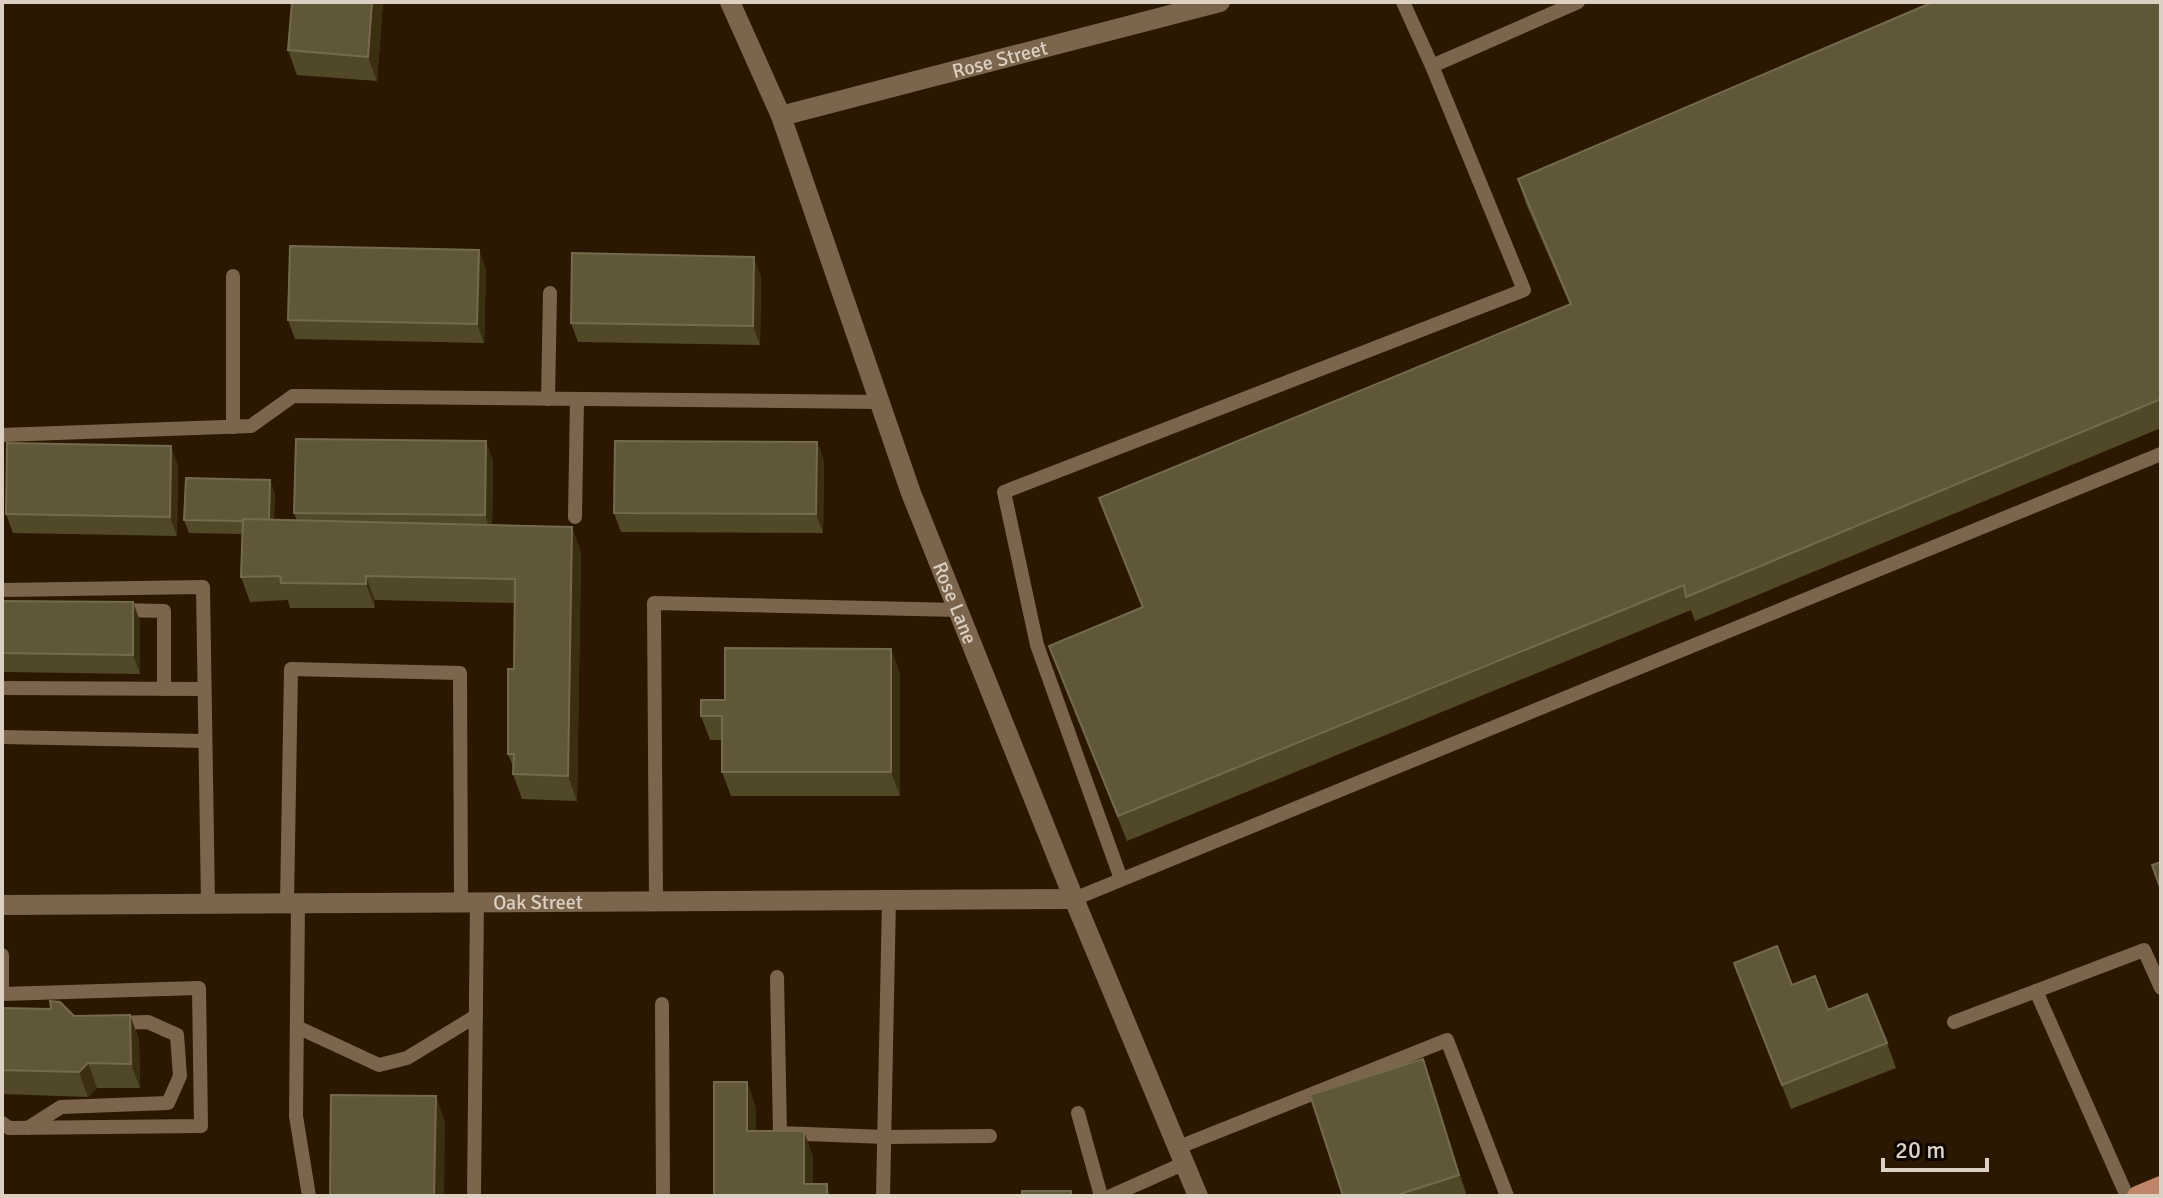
<svg xmlns="http://www.w3.org/2000/svg" width="2163" height="1198" font-family="Signika,sans-serif">
<rect width="100%" height="100%" fill="#2a1802"/>
<g fill="none" stroke-linecap="round" stroke-linejoin="round">
<g stroke="#7b654d" stroke-width="14">
<path d="M1403,2L1432,66L1578,2"/>
<path d="M548,399L550,293"/>
<path d="M233,427V276"/>
<path d="M2,435L251,426L293,396L880,402"/>
<path d="M575,517L577,399"/>
<path d="M2,590L203,587L208,903"/>
<path d="M118,610L164,611V689"/>
<path d="M2,688L204,689"/>
<path d="M2,737L205,741"/>
<path d="M1121,879L1037,645L1004,492L1524,290L1432,66"/>
<path d="M1074,899L2161,454"/>
<path d="M656,900L654,603L958,610"/>
<path d="M287,903L291,669L460,673L461,901"/>
<path d="M298,903L296,1116L309,1196"/>
<path d="M2,955V994L199,988L201,1126L9,1128L2,1123"/>
<path d="M777,977L780,1133L885,1137L990,1136"/>
<path d="M2036,991L2144,950L2161,988"/>
<path d="M662,1004L663,1196"/>
<path d="M1954,1022L2036,991L2127,1196"/>
<path d="M297,1027L379,1065L407,1058L476,1016"/>
<path d="M1078,1113L1101,1196"/>
<path d="M28,1128L61,1107L168,1103L180,1076L177,1035L148,1022L114,1023"/>
<path d="M1179,1147L1447,1040L1507,1196"/>
<path d="M474,1196L477,901"/>
<path d="M883,1196L889,899"/>
<path d="M1111,1196L1185,1163"/>
</g>
<g stroke="#7b654d" stroke-width="20">
<path id="s1" d="M730,2L781,116L911,493L1074,899L1198,1196"/>
<path id="s2" d="M781,116L1220,2"/>
<path id="s3" d="M2,905L1074,899"/>
</g>
<path stroke="#bf8569" stroke-width="20" d="M2137,1196L2161,1186"/>
</g>
<g fill="#514828">
<path d="M292,2H383L377,81L297,75L288,50Z"/>
<path d="M2161,2V428L1695,621L1691,610L1127,841L1049,646L1142,608L1099,498L1570,305L1526,204L1518,179Z"/>
<path d="M486,269L484,343L295,339L288,320Z"/>
<path d="M761,276L760,345L578,342L571,323Z"/>
<path d="M817,442L824,461L823,533L621,532L614,513Z"/>
<path d="M493,460L492,525L581,552L577,801L522,799L513,774V767L508,754L514,669V603L375,600V608H290L288,600L250,602L241,577L242,534L189,533L184,520L275,493L274,520L297,521L294,513Z"/>
<path d="M178,465L177,536L13,533L6,514Z"/>
<path d="M2,601L140,621V674L4,672L2,667Z"/>
<path d="M900,673V796H731L722,772V740H710L701,716L725,700Z"/>
<path d="M1734,963L1792,985L1828,1010L1887,1043L1896,1068L1791,1109Z"/>
<path d="M2,1008L74,1016L130,1015L139,1040L140,1088H97L88,1097L2,1094Z"/>
<path d="M1423,1059L1467,1196H1343Z"/>
</g>
<g fill="#3b2f12">
<path d="M372,2H383L377,81L368,57Z"/>
<path d="M479,250L486,269L484,343L477,324Z"/>
<path d="M754,257L761,276L760,345L753,326Z"/>
<path d="M486,441L493,460L492,535L485,515Z"/>
<path d="M817,442L824,461L823,533L816,514Z"/>
<path d="M171,446L178,465L177,536L170,517Z"/>
<path d="M270,480L275,493L273,535L268,522Z"/>
<path d="M572,527L581,552L577,801L568,776Z"/>
<path d="M366,576L375,600V608L366,584Z"/>
<path d="M133,602L140,621V674L133,655Z"/>
<path d="M891,649L900,673V796L891,772Z"/>
<path d="M130,1015L139,1040L140,1088L131,1064Z"/>
<path d="M1423,1059L1432,1084L1467,1196L1459,1175Z"/>
<path d="M88,1063L97,1088L88,1097L79,1072Z"/>
<path d="M747,1082L756,1107V1155L747,1131Z"/>
<path d="M436,1096L445,1121L444,1196H434Z"/>
<path d="M804,1131L813,1156V1196L804,1184Z"/>
<path d="M827,1184L831,1196H827Z"/>
</g>
<g fill="#605738" stroke="#746a4e" stroke-width="2">
<path d="M292,2H372L368,57L288,50Z"/>
<path d="M1933,2H2161V399L1686,597L1684,585L1118,816L1049,646L1143,607L1099,498L1571,304L1518,179Z"/>
<path d="M290,246L479,250L477,324L288,320Z"/>
<path d="M572,253L754,257L753,326L571,323Z"/>
<path d="M296,439L486,441L485,515L294,513Z"/>
<path d="M615,441L817,442L816,514L614,513Z"/>
<path d="M7,443L171,446L170,517L6,514Z"/>
<path d="M186,478L270,480L269,520L243,519V521L184,520Z"/>
<path d="M243,519L572,527L568,776L513,774L514,754H508V669H514L515,579L366,576V584L281,583L280,576L241,577Z"/>
<path d="M2,601L133,602V655L2,653Z"/>
<path d="M725,648L891,649V772H722V716H701V700H725Z"/>
<path d="M2161,862V890L2152,865Z"/>
<path d="M1777,946L1792,985L1815,976L1828,1010L1867,994L1887,1043L1782,1085L1734,963Z"/>
<path d="M50,1001L60,1002L74,1016L130,1015L131,1064L88,1063L79,1072L2,1070V1008L51,1009Z"/>
<path d="M1423,1059L1459,1175L1394,1196H1343L1310,1095Z"/>
<path d="M714,1082H747V1131H804V1184H827V1196H714Z"/>
<path d="M331,1095L436,1096L434,1196H330Z"/>
<rect x="1022" y="1191" width="49" height="5"/>
</g>
<g text-anchor="middle" stroke-width="7" stroke-linejoin="round" paint-order="stroke">
<g font-size="20" fill="#dcd0c3" stroke="#0d0501">
<text dy="7" stroke="none"><textPath href="#s2" startOffset="226">Rose Street</textPath></text>
<text dy="7" stroke="none"><textPath href="#s1" startOffset="642">Rose Lane</textPath></text>
<text dy="7" stroke="none"><textPath href="#s3" startOffset="536">Oak Street</textPath></text>
</g>
</g>
<rect width="2163" height="1198" fill="none" stroke="#dcd0c3" stroke-width="8"/>
<path d="M1883 1158v12h104v-12" fill="none" stroke="#dcd0c3" stroke-width="4"/>
<text x="1895" y="1158" font-size="24" fill="#dcd0c3" stroke="#0d0501" stroke-width="6" paint-order="stroke">20 m</text>
</svg>
